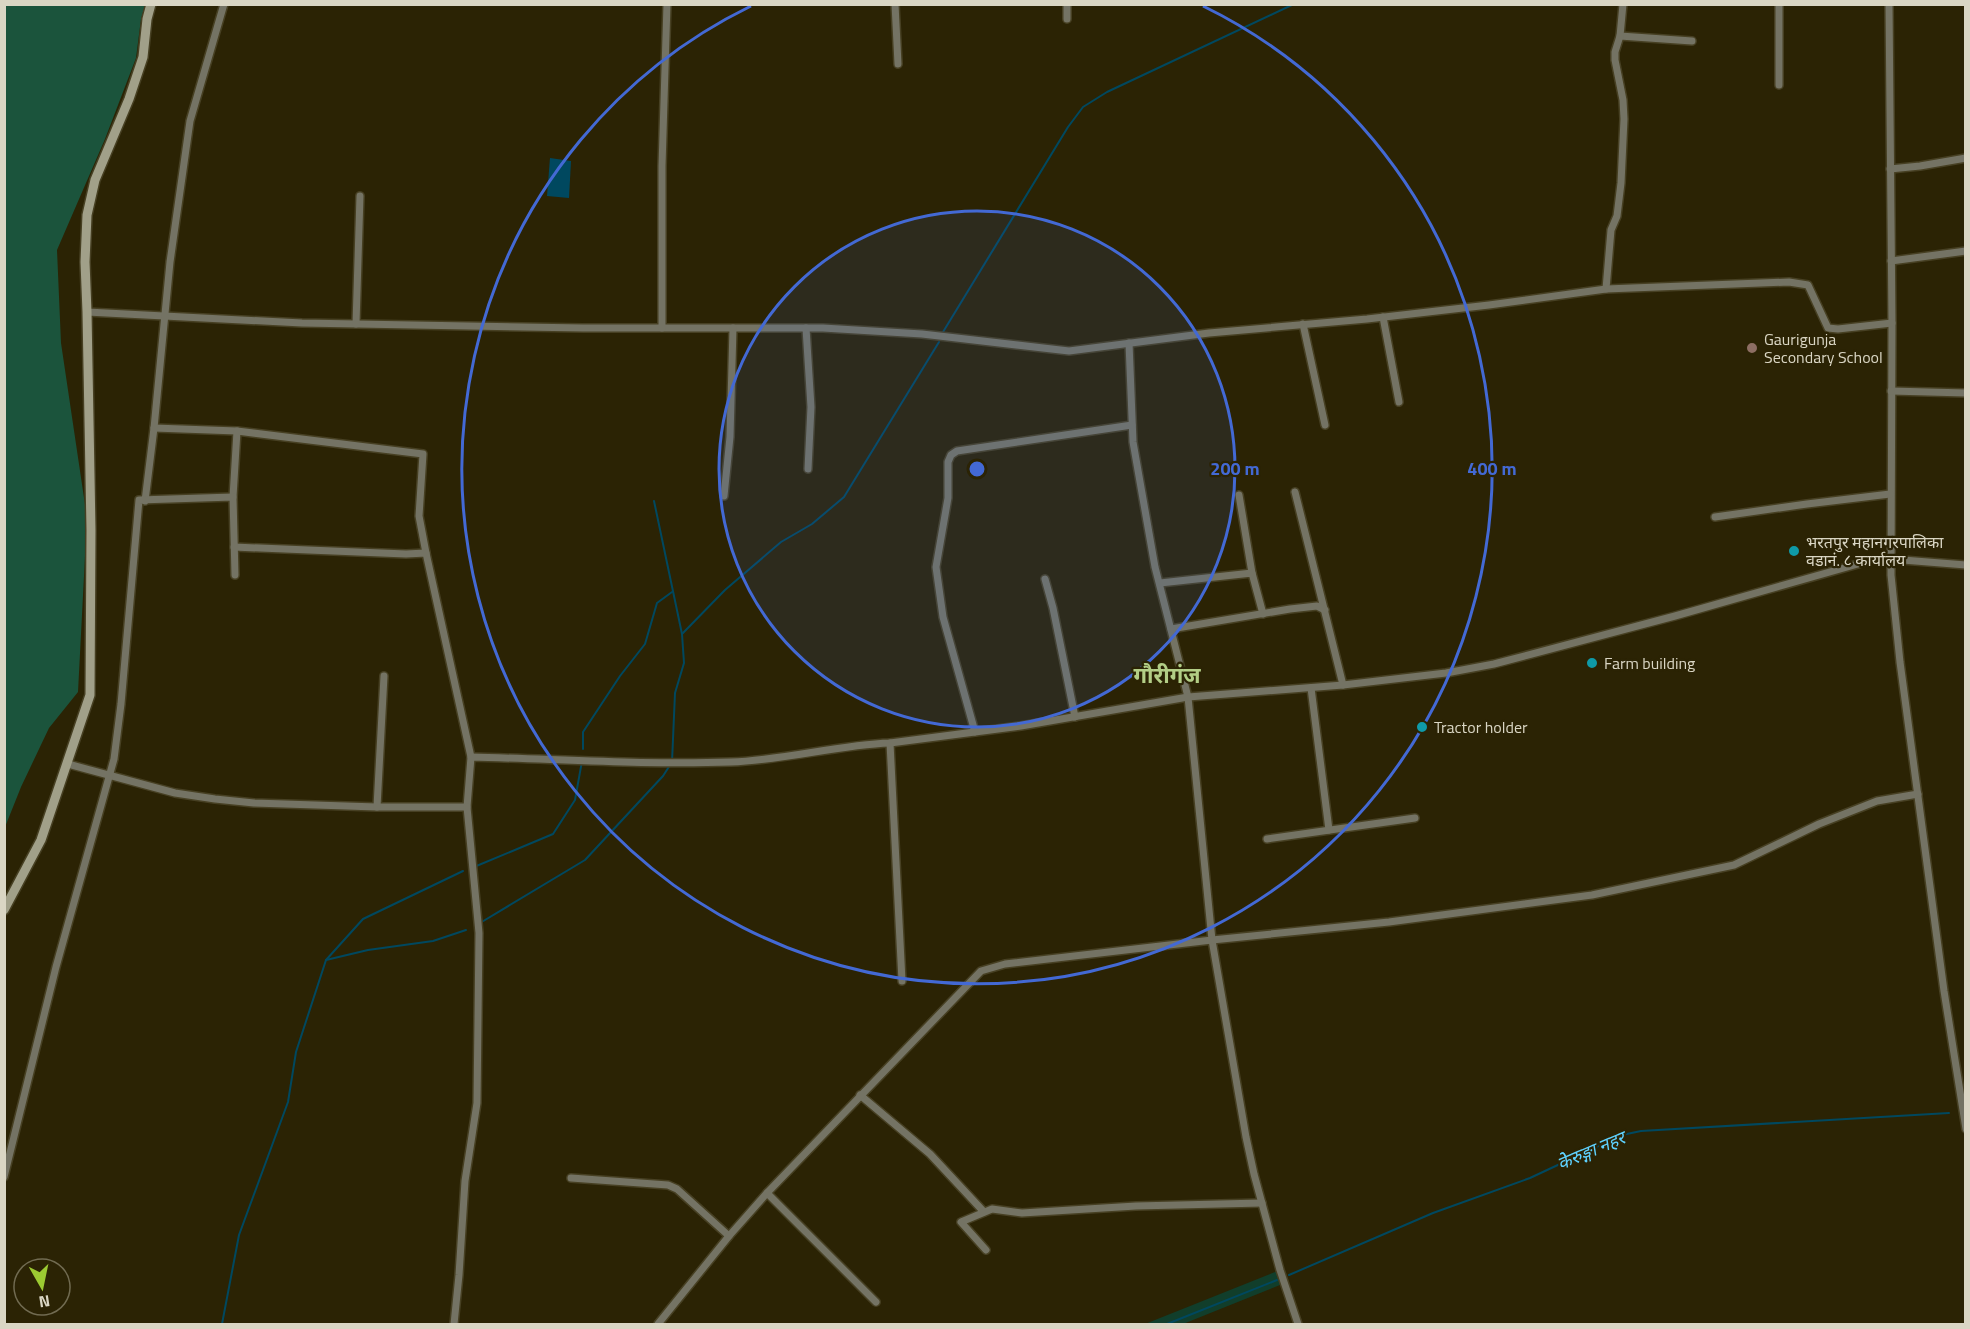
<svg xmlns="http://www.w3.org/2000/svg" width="1970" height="1329" font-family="'Titillium Web','Noto Sans Devanagari',sans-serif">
<rect width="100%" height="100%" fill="#2b2304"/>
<path fill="#113e2b" d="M1280,1270L1285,1283L1183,1324H1145Z"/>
<path fill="#1b543c" d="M5,5H145L141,19L136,58L105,139L57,250L61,343L87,518L78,692L49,728L21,787L5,827Z"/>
<path fill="#00485f" d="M550,158L571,161L569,198L547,196Z"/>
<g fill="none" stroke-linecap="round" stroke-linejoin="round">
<g stroke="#00485f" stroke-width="2">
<path d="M943,332L1068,127L1083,107L1107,92L1294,4"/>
<path d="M682,634L725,590L781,542L812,524L844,497L939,342"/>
<path d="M583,749V732L620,676L645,644L657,603L672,592"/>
<path d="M474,867L553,834L575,800L582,761"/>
<path d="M480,923L585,860L663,776L672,762L675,693L684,663L682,634L654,501"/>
<path d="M326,960L368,950L433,941L466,930"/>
<path d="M1289,1275L1433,1213L1530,1178L1622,1135L1641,1131L1949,1113"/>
<path d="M222,1324L239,1235L288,1102L296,1052L326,960L363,919L463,871"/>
<path d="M1167,1324L1277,1280"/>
</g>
<g stroke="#474023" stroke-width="10">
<g id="minor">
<path d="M895,4L898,64"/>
<path d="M1067,4V19"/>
<path d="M1889,4L1892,323L1891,575L1900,662L1944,991L1966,1129"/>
<path d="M1620,36L1692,41"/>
<path d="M1779,85V4"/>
<path d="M1890,169L1920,166L1966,158"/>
<path d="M1891,261L1966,251"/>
<path d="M1606,289L1611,230L1617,216L1621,183L1624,119L1623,100L1615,60V52L1620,36L1623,4"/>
<path d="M87,312L302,323L583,328H823L922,334L1069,351L1209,333L1367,319L1489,305L1606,289L1789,282L1808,285L1828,328L1838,329L1892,323"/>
<path d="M1383,317L1399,402"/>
<path d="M356,324L360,196"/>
<path d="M1303,324L1325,425"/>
<path d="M662,328V166L667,4"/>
<path d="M806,328L811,407L808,469"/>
<path d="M1129,343L1133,442L1155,567L1188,697L1212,940L1246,1137L1254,1174L1280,1270L1298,1324"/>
<path d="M1891,391L1966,393"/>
<path d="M154,428L237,431L423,454L419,516L426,553"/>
<path d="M1295,492L1343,685"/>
<path d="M1239,495L1252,573"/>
<path d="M724,496L730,437L733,328"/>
<path d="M233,497L237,431"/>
<path d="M145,501L154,428L170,262L190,121L224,4"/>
<path d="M1715,517L1807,504L1890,494"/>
<path d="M234,547L406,554L426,553L471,757"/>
<path d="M1045,579L1053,608L1075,717"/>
<path d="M1160,583L1252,573L1263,614"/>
<path d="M1171,629L1290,609L1317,606L1325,610"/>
<path d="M1311,688L1329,830"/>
<path d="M975,732L943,617L936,567L948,498V462L951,455L957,451L1132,425"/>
<path d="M890,743L902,981"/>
<path d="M68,764L175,793L215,799L254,803L377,807H467L471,757C557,759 645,765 731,762C785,760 837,745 890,743L1021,726L1188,697L1343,685L1446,673L1494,664L1675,616L1872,560L1890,559L1966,565"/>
<path d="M377,807L384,676"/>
<path d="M1267,839L1415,818"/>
<path d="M860,1095L930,1154L984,1212"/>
<path d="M4,1177L56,967L114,759L121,704L139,500L233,497L235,575"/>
<path d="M571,1178L668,1185L677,1189L729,1236"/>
<path d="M767,1193L876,1302"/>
<path d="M986,1250L961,1222L992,1209L1022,1213L1136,1206L1262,1203"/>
<path d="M454,1324L459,1275L465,1181L477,1103L479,933L467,807"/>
<path d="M658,1324L729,1236L767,1193L981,971L1005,964L1212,940L1389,922L1592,895L1734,865L1819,824L1877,801L1918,794"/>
</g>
</g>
<g stroke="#474023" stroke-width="12">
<path id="secondary" d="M4,910L41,840L90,695L91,530L87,312L85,262L87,215L95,180L129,99L143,57L147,19L151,4"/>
</g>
<use href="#minor" stroke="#747364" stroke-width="7"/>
<use href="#secondary" stroke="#a1a089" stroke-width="9"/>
</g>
<circle cx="977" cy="469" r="258" fill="#4369d4" fill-opacity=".12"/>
<g fill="none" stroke="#4369d4" stroke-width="3">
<circle cx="977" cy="469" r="258"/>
<path d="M1203 6A515 515 0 1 1 751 6"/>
</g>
<circle fill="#8d6e63" stroke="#2b2304" stroke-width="2" cx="1752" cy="348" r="6"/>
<g fill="#0f9aa8" stroke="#2b2304" stroke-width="2">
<circle cx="1794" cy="551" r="6"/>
<circle cx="1592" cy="663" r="6"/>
<circle cx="1422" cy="727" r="6"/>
</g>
<g text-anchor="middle" stroke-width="4.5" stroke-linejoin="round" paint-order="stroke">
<g font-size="16" fill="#dad6c4" stroke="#2b2304" text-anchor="start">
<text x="1764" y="345">Gaurigunja<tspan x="1764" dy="18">Secondary School</tspan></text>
<text x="1806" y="548">भरतपुर महानगरपालिका<tspan x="1806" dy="18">वडानं. ८ कार्यालय</tspan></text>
<text x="1604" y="669">Farm building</text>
<text x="1434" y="733">Tractor holder</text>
</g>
<g font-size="18" font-style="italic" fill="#5fd2ff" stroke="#2b2304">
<text transform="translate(1591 1151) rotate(-23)" y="6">केेरुङ्गा नहर</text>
</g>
<g font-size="22" font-weight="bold" fill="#b3ce86" stroke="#2b2304">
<text x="1167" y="683">गौरीगंज</text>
</g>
</g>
<circle cx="977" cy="469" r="9" fill="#4369d4" stroke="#2b2304" stroke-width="3"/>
<g font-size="18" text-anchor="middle" font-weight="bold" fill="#4369d4" stroke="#2b2304" stroke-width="4.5" stroke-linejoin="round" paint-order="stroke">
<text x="1235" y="475">200 m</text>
<text x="1492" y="475">400 m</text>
</g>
<rect width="1970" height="1329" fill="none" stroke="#dad6c4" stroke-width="12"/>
<g transform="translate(42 1287) rotate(171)"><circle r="28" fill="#2b2304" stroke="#716b51" stroke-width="1.5"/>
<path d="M0-4.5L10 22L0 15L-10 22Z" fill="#9cca32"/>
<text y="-9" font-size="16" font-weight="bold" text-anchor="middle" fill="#dad6c4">N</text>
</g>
</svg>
